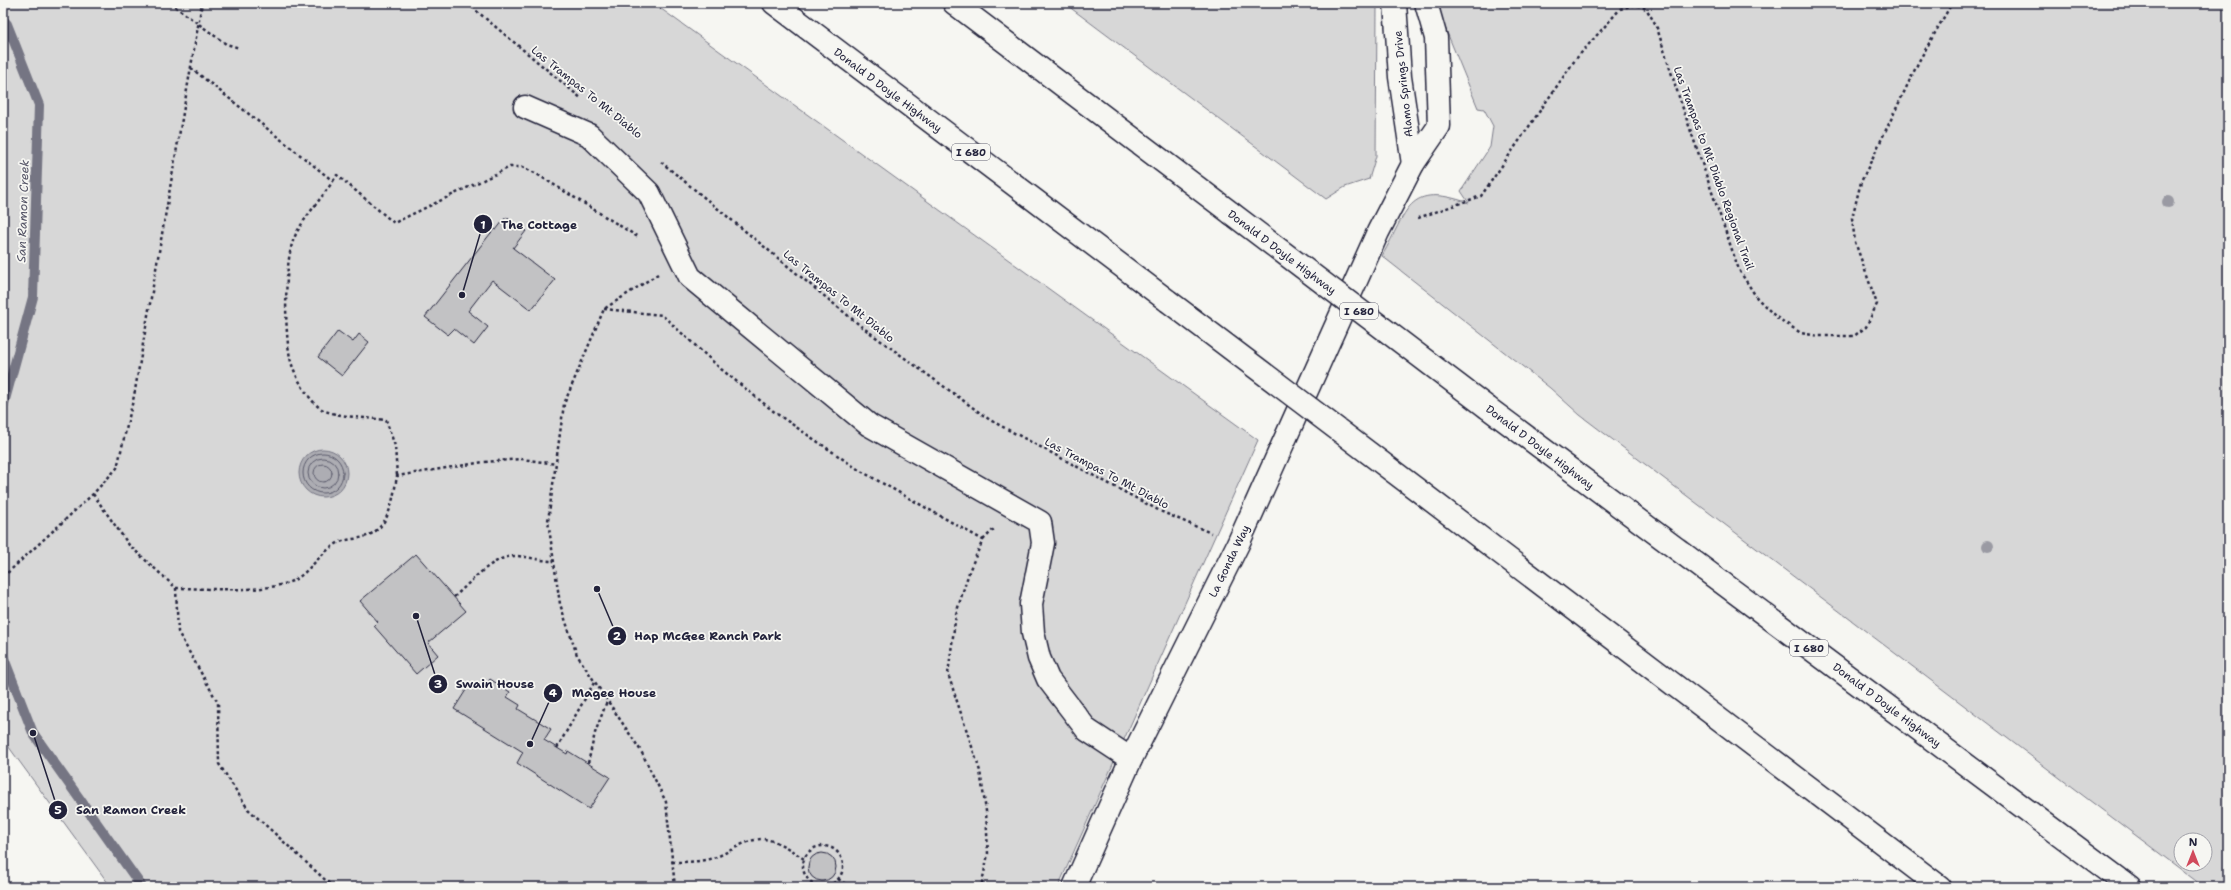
<svg xmlns="http://www.w3.org/2000/svg" width="2231" height="890" font-family="'Shantell Sans',sans-serif">
<rect width="100%" height="100%" fill="#f6f6f2"/>
<filter id="ink" filterUnits="userSpaceOnUse"><feTurbulence type="fractalNoise" baseFrequency=".025" numOctaves="2"/><feDisplacementMap in="SourceGraphic" scale="8" xChannelSelector="R" yChannelSelector="G"/><feConvolveMatrix kernelMatrix="1 2 1 2 8 2 1 2 1" color-interpolation-filters="sRGB"/></filter>
<g filter="url(#ink)">
<g fill="#d7d7d7" stroke="#7c7c89" fill-rule="evenodd">
<path d="M3,3H653L1258,440L1058,887H111L3,739Z"/>
<path d="M1064,3H1375L1377,6L1376,156L1369,179L1345,187L1326,199Z"/>
<path d="M1435,3H2228V887H2204L1580,415L1550,388L1382,256C1408,211 1406,181 1469,203L1461,191L1490,147L1493,126L1484,109L1478,108ZM2181,840H2205V864H2181Z"/>
</g>
<circle fill="#adadb3" stroke="#757583" cx="323" cy="473" r="24"/>
<g fill="none" stroke-linecap="round" stroke-linejoin="round">
<g stroke="#5a5a6b" stroke-width="1">
<circle cx="323" cy="473" r="20"/>
<circle cx="323" cy="473" r="15"/>
<circle cx="323" cy="473" r="9"/>
</g>
<g stroke="#757583" stroke-width="10">
<path d="M3,20L7,24L39,105L33,297L3,407"/>
<path d="M3,656L33,733L142,887"/>
</g>
</g>
<g fill="#c2c2c4" stroke="#22223b">
<path d="M506,217L526,231L513,248L555,280L531,310L492,280L468,311L488,327L474,345L454,329L448,335L425,317L494,229L496,230Z"/>
<path d="M338,331L353,342L359,334L369,342L342,376L318,357Z"/>
<path d="M416,554L466,611L428,643L438,655L416,674L374,626L378,622L360,601Z"/>
<path d="M490,679L510,692L507,697L520,705L518,709L551,729L544,740L567,754L568,751L610,777L589,809L517,763L523,752L454,709L471,682L480,688L482,684L485,686Z"/>
<circle cx="822" cy="867" r="14"/>
</g>
<g fill="none" stroke-linecap="round" stroke-linejoin="round">
<g stroke="#22223b" stroke-width="25">
<g id="minor">
<path d="M1395,3L1400,77L1413,164"/>
<path d="M525,107L589,135L649,193L690,277L869,425L1040,522L1043,543L1031,604L1033,633L1039,658L1048,679L1087,730L1131,759"/>
<path d="M1074,887L1131,759L1238,544L1378,232L1413,164L1439,126L1436,38L1426,3"/>
</g>
</g>
<g stroke="#22223b" stroke-width="25">
<g id="highway">
<path d="M774,3L1168,301"/>
<path d="M954,3L1231,213"/>
<path d="M1488,408L2130,887"/>
<path d="M1423,494L1940,887"/>
</g>
</g>
<g stroke="#22223b" stroke-width="2.5" stroke-dasharray="3 3" stroke-linecap="butt">
<path d="M170,3L226,44L240,48"/>
<path d="M467,3L582,99"/>
<path d="M191,68L333,181C322,198 299,223 293,241C284,265 284,342 292,365C297,379 308,399 320,408C332,417 370,418 386,420L395,446L397,476"/>
<path d="M661,162L862,327L990,420L1160,511L1211,533"/>
<path d="M333,181L337,175L394,223L510,167H522L535,173L638,237"/>
<path d="M1418,218L1481,196L1575,60L1620,9L1634,5L1641,6L1647,10L1656,25L1680,100L1739,270L1757,298L1776,317L1801,333L1819,336H1854L1866,327L1877,304L1855,242L1852,218L1861,182L1919,61L1952,3"/>
<path d="M658,274L604,309L564,404L548,521L560,604L577,655L641,751L666,802L675,887"/>
<path d="M604,309L662,315L721,369L777,414L859,470L983,540L970,569L956,614L948,674L980,771L986,811L988,854L981,887"/>
<path d="M93,494L129,545L176,588L178,632L218,703L219,764L248,809L333,887"/>
<path d="M983,540L994,529"/>
<path d="M3,577L93,494L117,468L134,396L202,3"/>
<path d="M176,588C207,588 275,595 299,577C313,567 323,550 340,542C348,539 357,539 364,537C390,529 393,499 397,476L484,462L522,459L556,464"/>
<path d="M454,597C471,582 493,555 517,556C530,557 541,561 554,561"/>
<path d="M557,748L595,681"/>
<path d="M588,763L595,733L607,701"/>
<circle cx="823" cy="866" r="20"/>
<path d="M672,862C690,862 707,862 723,854C735,848 749,839 763,839C778,840 792,851 804,859"/>
<path d="M838,879L850,887"/>
</g>
<use href="#minor" stroke="#f6f6f2" stroke-width="22"/>
<use href="#highway" stroke="#f6f6f2" stroke-width="22"/>
<g stroke="#22223b" stroke-width="25" stroke-linecap="butt">
<g id="highway-bridge">
<path d="M1231,213L1488,408"/>
<path d="M1168,301L1423,494"/>
</g>
</g>
<use href="#highway-bridge" stroke="#f6f6f2" stroke-width="22"/>
</g>
<g fill="#9a9aa3">
<circle cx="2168" cy="202" r="6"/>
<circle cx="1988" cy="546" r="6"/>
</g>
</g>
<g text-anchor="middle" stroke-width="3.5" stroke-linejoin="round" paint-order="stroke">
<g fill="#f6f6f2" stroke="#626272" stroke-width="1">
<rect x="952" y="144" width="38" height="16" rx="3"/>
<rect x="1340" y="303" width="38" height="16" rx="3"/>
<rect x="1790" y="640" width="38" height="16" rx="3"/>
</g>
<g font-size="10" font-weight="bold" fill="#22223b">
<text x="971" y="156">I 680</text>
<text x="1359" y="315">I 680</text>
<text x="1809" y="652">I 680</text>
</g>
<g font-size="11" fill="#22223b" stroke="#f6f6f2">
<text transform="translate(1403 84) rotate(-96)" y="4">Alamo Springs Drive</text>
<text transform="translate(888 90) rotate(37)" y="4">Donald D Doyle Highway</text>
<text transform="translate(587 92) rotate(39)" y="4">Las Trampas To Mt Diablo</text>
<text transform="translate(1714 168) rotate(70)" y="4">Las Trampas to Mt Diablo Regional Trail</text>
<text transform="translate(1282 252) rotate(37)" y="4">Donald D Doyle Highway</text>
<text transform="translate(839 296) rotate(39)" y="4">Las Trampas To Mt Diablo</text>
<text transform="translate(1540 447) rotate(37)" y="4">Donald D Doyle Highway</text>
<text transform="translate(1107 473) rotate(28)" y="4">Las Trampas To Mt Diablo</text>
<text transform="translate(1229 561) rotate(-64)" y="4">La Gonda Way</text>
<text transform="translate(1887 705) rotate(37)" y="4">Donald D Doyle Highway</text>
</g>
<g font-size="12" font-style="italic" fill="#535365" stroke="#f6f6f2">
<text transform="translate(23 211) rotate(-88)" y="4">San Ramon Creek</text>
</g>
</g>
<path fill="none" stroke="#22223b" stroke-width="1.5" d="M462 295L483 224M597 589L617 636M416 616L438 684M530 744L553 693M33 733L58 810"/>
<g fill="#22223b" stroke="#f6f6f2" stroke-width="1.5">
<circle cx="462" cy="295" r="4"/>
<circle cx="597" cy="589" r="4"/>
<circle cx="416" cy="616" r="4"/>
<circle cx="530" cy="744" r="4"/>
<circle cx="33" cy="733" r="4"/>
<circle cx="483" cy="224" r="10"/>
<circle cx="617" cy="636" r="10"/>
<circle cx="438" cy="684" r="10"/>
<circle cx="553" cy="693" r="10"/>
<circle cx="58" cy="810" r="10"/>
</g>
<g font-size="12" text-anchor="middle" font-weight="bold" fill="#fff">
<text x="483" y="229">1</text>
<text x="617" y="640">2</text>
<text x="438" y="688">3</text>
<text x="553" y="697">4</text>
<text x="58" y="814">5</text>
</g>
<g font-size="12" text-anchor="middle" font-weight="bold" fill="#22223b" stroke="#f6f6f2" stroke-width="3.5" stroke-linejoin="round" paint-order="stroke">
<text x="539" y="229">The Cottage</text>
<text x="708" y="640">Hap McGee Ranch Park</text>
<text x="495" y="688">Swain House</text>
<text x="614" y="697">Magee House</text>
<text x="131" y="814">San Ramon Creek</text>
</g>
<rect width="2231" height="890" fill="none" stroke="#f6f6f2" stroke-width="16"/>
<rect x="8" y="8" width="2215" height="874" fill="none" stroke="#22223b" stroke-width="1.5" filter="url(#ink)"/>
<g transform="translate(2193 852)"><circle r="19" fill="#f6f6f2" stroke="#a1a1a9"/>
<path d="M0-3L7 15L0 10L-7 15Z" fill="#d1495b"/>
<text y="-6" font-size="11" font-weight="bold" text-anchor="middle" fill="#22223b">N</text>
</g>
</svg>
